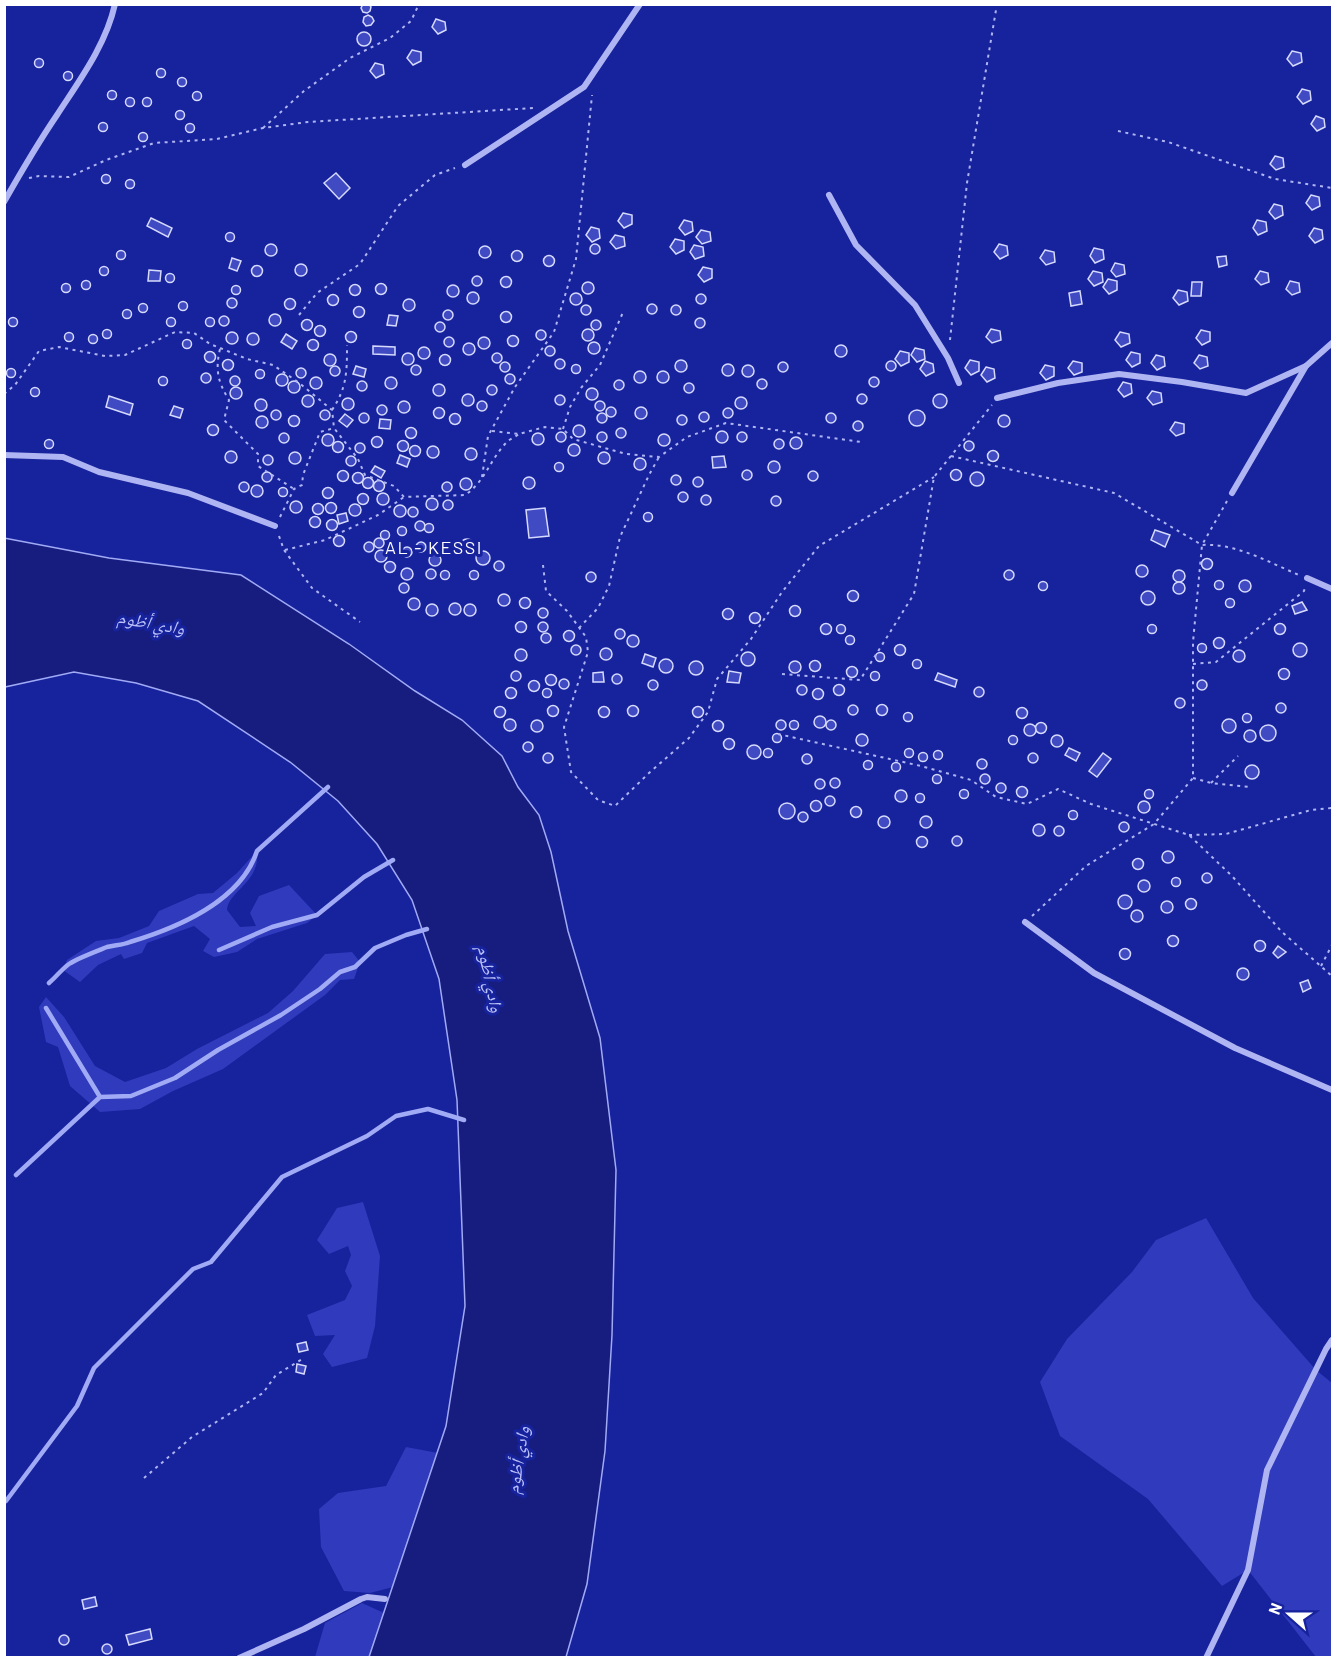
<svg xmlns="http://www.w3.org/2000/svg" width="1337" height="1662" font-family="Barlow,'Noto Naskh Arabic',sans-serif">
<rect width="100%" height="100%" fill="#17229d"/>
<g fill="#2f3bbc">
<path d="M257,851C261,882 228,891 227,910L240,927L256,926L250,913L259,896L289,885L317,915L307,923L257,939L237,952L214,957L203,951L210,939L194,926L147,943L142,953L124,959L121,954L98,965L80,982L63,970L67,960L96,941L119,938L149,926L159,911L198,894L213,893L237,873Z"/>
<path d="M352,952L360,962L354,979L340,980L325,995L223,1069L173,1091L140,1109L100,1112L70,1086L58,1047L46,1042L39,1007L46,997L64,1017L95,1066L125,1082L166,1068L197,1049L268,1013L293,991L325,954Z"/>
<path d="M363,1202L380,1256L375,1326L367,1358L332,1367L323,1354L335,1335L315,1336L307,1315L345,1300L352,1286L345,1271L351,1255L348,1246L329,1254L317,1240L337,1208Z"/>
<path d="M1206,1218L1253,1298L1316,1370L1332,1383V1657H1316L1248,1570L1222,1586L1148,1499L1060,1436L1040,1382L1067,1339L1132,1272L1156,1240Z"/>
<path d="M406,1447L438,1453L393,1587L370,1593L344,1591L321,1547L319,1509L338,1493L386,1486Z"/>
<path d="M362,1603L384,1613L369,1657H315L325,1623Z"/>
</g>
<path fill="#161d7f" stroke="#a1aaf5" stroke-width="1.5" d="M4,538L109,558L241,575L349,644L415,691L462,720L502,756L518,787L539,815L551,852L568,931L600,1038L616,1170L612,1335L605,1451L587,1584L566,1657H369L446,1426L465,1306L457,1100L439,979L412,900L377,844L338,801L290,762L198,701L136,683L74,672L5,687Z"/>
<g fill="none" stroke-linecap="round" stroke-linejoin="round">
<g stroke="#a1aaf5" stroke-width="4.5">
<path d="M219,950L272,927L317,915L364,877L393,860"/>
<path d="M49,983C56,977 62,969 69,964C78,958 97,951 107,947C115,945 123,945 130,942C177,928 241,901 257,851L328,787"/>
<path d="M46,1008L100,1097"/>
<path d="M16,1175L100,1097L131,1096L175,1078L218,1050L281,1015L320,989L340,972L355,967L375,948L406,935L427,929"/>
<path d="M6,1501L77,1406L94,1368L193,1269L211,1262L282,1177L367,1136L396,1116L428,1109L464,1120"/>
</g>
</g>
<g fill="#404bc3" stroke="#d6dafc" stroke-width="1.5">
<path d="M363,4H369L371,7L370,11L367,13L363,12L361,8Z"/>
<path d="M368,15L372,17L374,21L371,25L366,26L363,22L364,17Z"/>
<path d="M436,19L445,22L446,30L438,34L432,27Z"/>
<circle cx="364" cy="39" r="7"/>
<path d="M412,50L421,52V61L413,65L407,58Z"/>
<path d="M1292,51L1301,53L1302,62L1293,66L1287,59Z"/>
<circle cx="39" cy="63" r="4.5"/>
<path d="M375,63L383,65L384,74L376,78L370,71Z"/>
<circle cx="161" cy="73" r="4.5"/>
<circle cx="68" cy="76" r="4.5"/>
<circle cx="182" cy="82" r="4.5"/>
<path d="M1302,89L1310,91L1311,100L1303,104L1297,97Z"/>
<circle cx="112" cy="95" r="4.5"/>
<circle cx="197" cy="96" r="4.5"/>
<circle cx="147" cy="102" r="4.5"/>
<circle cx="130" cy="102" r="4.5"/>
<circle cx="180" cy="115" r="4.5"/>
<path d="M1316,116L1324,119L1325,127L1317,131L1311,124Z"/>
<circle cx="103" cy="127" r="4.5"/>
<circle cx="190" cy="128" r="4.5"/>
<circle cx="143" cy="137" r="4.5"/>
<path d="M1275,156L1283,158L1284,167L1276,170L1270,164Z"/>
<path d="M336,173L350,188L339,199L324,183Z"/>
<circle cx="106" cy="179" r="4.5"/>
<circle cx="130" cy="184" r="4.5"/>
<path d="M1311,195L1319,197L1320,206L1312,210L1306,203Z"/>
<path d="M1274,204L1282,206L1283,215L1275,219L1269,212Z"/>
<path d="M623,213L632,215V224L624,228L618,221Z"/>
<path d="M151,218L172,228L168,237L147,226Z"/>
<path d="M684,220L692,222L693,231L685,235L679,228Z"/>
<path d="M1257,220L1266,222L1267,231L1258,235L1253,228Z"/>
<path d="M591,227L599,229L600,238L592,242L586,235Z"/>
<path d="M1314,228L1322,230L1323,239L1315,243L1309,236Z"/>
<path d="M701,230L710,232L711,241L702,244L696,237Z"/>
<circle cx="230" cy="237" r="4.5"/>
<path d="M615,235L624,237L625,246L616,249L610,242Z"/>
<path d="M675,239L684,241V250L676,254L670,247Z"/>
<circle cx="271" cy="250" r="6"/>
<path d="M999,244L1007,246L1008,255L1000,259L994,252Z"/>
<circle cx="595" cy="249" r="5"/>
<path d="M694,245L703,247L704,256L695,259L690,252Z"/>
<circle cx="485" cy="252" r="6"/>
<path d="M1094,248L1103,250L1104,259L1095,263L1090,256Z"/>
<path d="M1045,250L1054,252L1055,262L1046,265L1040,258Z"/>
<circle cx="121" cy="255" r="4.5"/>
<circle cx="517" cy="256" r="5.5"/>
<circle cx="549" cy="261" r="5.5"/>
<path d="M1226,256L1227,265L1219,267L1217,257Z"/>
<path d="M232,258L241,261L237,271L229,268Z"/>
<path d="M1115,263L1124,265L1125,274L1116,277L1111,271Z"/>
<circle cx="301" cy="270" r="6"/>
<circle cx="257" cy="271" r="5.5"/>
<circle cx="104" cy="271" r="4.5"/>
<path d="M703,267L712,269V278L704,282L698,275Z"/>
<path d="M149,270L161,271L160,281H148Z"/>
<path d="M1093,271L1102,273L1103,282L1094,286L1088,279Z"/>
<path d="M1260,271L1268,273L1269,282L1261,285L1255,279Z"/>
<circle cx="170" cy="278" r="4.5"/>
<circle cx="477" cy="281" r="5"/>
<circle cx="506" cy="282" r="5.5"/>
<path d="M1108,279L1117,281V290L1109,294L1103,287Z"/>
<circle cx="86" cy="285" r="4.5"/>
<path d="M1290,281L1299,283L1300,292L1292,295L1286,289Z"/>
<circle cx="588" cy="288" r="6"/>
<path d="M1192,282H1202L1201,296H1191Z"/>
<circle cx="66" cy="288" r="4.5"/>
<circle cx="381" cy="289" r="5.5"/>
<circle cx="355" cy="290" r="5.5"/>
<circle cx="453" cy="291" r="6"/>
<circle cx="236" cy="290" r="4.5"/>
<path d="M1178,290L1187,292L1188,301L1179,305L1173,298Z"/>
<path d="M1080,291L1082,304L1071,306L1069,293Z"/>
<circle cx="473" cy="298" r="6"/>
<circle cx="576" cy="299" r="6"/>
<circle cx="701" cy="299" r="5"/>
<circle cx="333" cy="300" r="5.5"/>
<circle cx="232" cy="303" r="5"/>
<circle cx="290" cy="304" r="5.5"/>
<circle cx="409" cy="305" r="6"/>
<circle cx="183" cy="306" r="4.5"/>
<circle cx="143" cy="308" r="4.5"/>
<circle cx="652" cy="309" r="5"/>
<circle cx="586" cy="310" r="5"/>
<circle cx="676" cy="310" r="5"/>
<circle cx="359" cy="312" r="5.5"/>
<circle cx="127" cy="314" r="4.5"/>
<circle cx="448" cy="315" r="5"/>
<circle cx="506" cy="317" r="5.5"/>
<circle cx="275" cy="320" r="6"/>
<path d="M389,315L398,316L396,326L387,325Z"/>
<circle cx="224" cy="321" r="5"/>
<circle cx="13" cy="322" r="4.5"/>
<circle cx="210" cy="322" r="4.5"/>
<circle cx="171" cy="322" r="4.5"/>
<circle cx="700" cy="323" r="5"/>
<circle cx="307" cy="325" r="5.5"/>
<circle cx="596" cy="325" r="5"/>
<circle cx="440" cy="327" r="5"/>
<circle cx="320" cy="331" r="5.5"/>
<circle cx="588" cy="335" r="6"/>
<path d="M991,329L1000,331L1001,340L992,343L986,337Z"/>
<circle cx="107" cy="334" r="4.5"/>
<path d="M1201,330L1210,332V341L1202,345L1196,338Z"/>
<circle cx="541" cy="335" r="5"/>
<circle cx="351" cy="337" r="5.5"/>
<circle cx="232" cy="338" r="6"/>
<path d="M1120,332L1129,334L1130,343L1121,347L1115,340Z"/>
<circle cx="69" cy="337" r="4.5"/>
<circle cx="253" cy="339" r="6"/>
<path d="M286,334L297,341L292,349L281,342Z"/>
<circle cx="93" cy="339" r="4.5"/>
<circle cx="513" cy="341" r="5.5"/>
<circle cx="484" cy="343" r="6"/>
<circle cx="449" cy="342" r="5"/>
<circle cx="187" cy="344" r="4.5"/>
<circle cx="313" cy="345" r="5.5"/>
<circle cx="594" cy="348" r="6"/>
<circle cx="469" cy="349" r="6"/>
<circle cx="841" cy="351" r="6"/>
<path d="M373,346L395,347V355L373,354Z"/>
<circle cx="550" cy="351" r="5"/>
<circle cx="424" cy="353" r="6"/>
<path d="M915,348L924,350L925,359L917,362L911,355Z"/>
<path d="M900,351L909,353V362L901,366L895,359Z"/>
<circle cx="210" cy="357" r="5.5"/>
<path d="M1131,352L1140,354V363L1132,367L1126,360Z"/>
<circle cx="408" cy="359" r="6"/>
<circle cx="497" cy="358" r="5"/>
<circle cx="330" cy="360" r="6"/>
<circle cx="445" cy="360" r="5.5"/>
<path d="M1156,355L1164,357L1165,366L1157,370L1151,363Z"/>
<path d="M1199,355L1207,357L1208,366L1200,369L1194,363Z"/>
<circle cx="560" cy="364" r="5"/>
<circle cx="228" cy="365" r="5.5"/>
<circle cx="681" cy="366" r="6"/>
<path d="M970,360L979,362V371L971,375L965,368Z"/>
<path d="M925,361L933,364L934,372L926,376L920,369Z"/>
<path d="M1073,361L1082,363V372L1074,375L1068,368Z"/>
<circle cx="891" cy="366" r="5"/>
<circle cx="505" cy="367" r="5"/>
<circle cx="783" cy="367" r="5"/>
<circle cx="728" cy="370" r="6"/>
<circle cx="576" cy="369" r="4.5"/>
<circle cx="748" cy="371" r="6"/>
<path d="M1045,365L1054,367V376L1046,380L1040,373Z"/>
<circle cx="416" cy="370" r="5"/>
<path d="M356,366L366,369L364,377L353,374Z"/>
<circle cx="335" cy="371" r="5"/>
<path d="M986,367L994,369L995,378L987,382L981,375Z"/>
<circle cx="301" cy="373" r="5"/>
<circle cx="11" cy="373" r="4.5"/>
<circle cx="260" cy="374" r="4.5"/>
<circle cx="640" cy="377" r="6"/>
<circle cx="663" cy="377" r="6"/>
<circle cx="206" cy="378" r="5"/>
<circle cx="282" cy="380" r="6"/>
<circle cx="510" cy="379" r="5"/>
<circle cx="235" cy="381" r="5"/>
<circle cx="163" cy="381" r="4.5"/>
<circle cx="316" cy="383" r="6"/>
<circle cx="391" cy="383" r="6"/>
<circle cx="874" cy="382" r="5"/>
<circle cx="762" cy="384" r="5"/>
<circle cx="619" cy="385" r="5"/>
<circle cx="294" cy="387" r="6"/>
<circle cx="362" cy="386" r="5"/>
<path d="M1123,382L1131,384L1132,393L1124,397L1118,390Z"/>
<circle cx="689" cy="388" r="5"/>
<circle cx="439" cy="390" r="6"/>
<circle cx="492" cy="390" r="5"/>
<circle cx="236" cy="393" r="6"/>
<circle cx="35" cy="392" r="4.5"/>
<circle cx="592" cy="394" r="6"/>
<path d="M1152,391L1161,393L1162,402L1153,405L1147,398Z"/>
<circle cx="468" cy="400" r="6"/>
<circle cx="862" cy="399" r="5"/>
<circle cx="940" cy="401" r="7"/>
<circle cx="308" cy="401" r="6"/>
<circle cx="560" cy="400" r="5"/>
<path d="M109,396L133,404L130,415L106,407Z"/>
<circle cx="741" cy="403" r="6"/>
<circle cx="348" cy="404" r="6"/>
<circle cx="261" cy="405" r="6"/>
<circle cx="404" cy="407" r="6"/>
<circle cx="482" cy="406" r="5"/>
<circle cx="600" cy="406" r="5"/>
<circle cx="382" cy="410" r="5"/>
<path d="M174,406L183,409L180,418L170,415Z"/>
<circle cx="641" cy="413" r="6"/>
<circle cx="611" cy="412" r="5"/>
<circle cx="439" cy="413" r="5.5"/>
<circle cx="728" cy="413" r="5"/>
<circle cx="276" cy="415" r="5"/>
<circle cx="325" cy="415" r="5"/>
<circle cx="917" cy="418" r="8"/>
<circle cx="704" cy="417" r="5"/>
<circle cx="831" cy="418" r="5"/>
<circle cx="364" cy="418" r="5"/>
<circle cx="602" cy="418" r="5"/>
<circle cx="455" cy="419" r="5.5"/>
<path d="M345,414L353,420L347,427L339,421Z"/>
<circle cx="1004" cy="421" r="6"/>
<circle cx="682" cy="420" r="5"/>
<circle cx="294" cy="421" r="5.5"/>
<circle cx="262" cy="422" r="6"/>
<path d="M380,419L391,420L390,429L379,428Z"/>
<circle cx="858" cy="426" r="5"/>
<path d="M1175,422L1184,424V433L1176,436L1170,430Z"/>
<circle cx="213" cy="430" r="5.5"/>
<circle cx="579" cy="431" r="6"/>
<circle cx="411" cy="433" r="5.5"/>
<circle cx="621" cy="433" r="5"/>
<circle cx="722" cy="437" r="6"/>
<circle cx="602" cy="437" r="5"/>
<circle cx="561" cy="437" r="5"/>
<circle cx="742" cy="437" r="5"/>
<circle cx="538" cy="439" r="6"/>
<circle cx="284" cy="438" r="5"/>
<circle cx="328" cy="440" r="6"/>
<circle cx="664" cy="440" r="6"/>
<circle cx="377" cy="442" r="5.5"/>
<circle cx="796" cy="443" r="6"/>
<circle cx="779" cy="444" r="5"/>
<circle cx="49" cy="444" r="4.5"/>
<circle cx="403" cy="446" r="5.5"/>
<circle cx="969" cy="446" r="5"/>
<circle cx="338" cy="447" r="5.5"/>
<circle cx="360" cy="448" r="5"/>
<circle cx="574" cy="450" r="6"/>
<circle cx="415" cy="451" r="5.5"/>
<circle cx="433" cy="452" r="6"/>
<circle cx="471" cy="454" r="6"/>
<circle cx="993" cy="456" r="5.5"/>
<circle cx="231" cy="457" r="6"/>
<circle cx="604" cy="458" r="6"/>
<circle cx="295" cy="458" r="6"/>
<path d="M400,455L410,459L407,467L397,463Z"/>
<circle cx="268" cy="460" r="5"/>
<path d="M724,456L726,467L713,468L712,457Z"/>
<circle cx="351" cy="461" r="5"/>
<circle cx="640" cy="464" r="6"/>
<circle cx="774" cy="467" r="6"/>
<circle cx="559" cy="467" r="4.5"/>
<path d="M375,466L385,471L381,478L371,472Z"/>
<circle cx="956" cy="475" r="5.5"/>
<circle cx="747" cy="475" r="5"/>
<circle cx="343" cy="476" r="5.5"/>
<circle cx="813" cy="476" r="5"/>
<circle cx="267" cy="477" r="5"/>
<circle cx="977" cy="479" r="7"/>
<circle cx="358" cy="478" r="5.5"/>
<circle cx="676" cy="480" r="5"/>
<circle cx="529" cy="483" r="6"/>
<circle cx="698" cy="482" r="5"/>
<circle cx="368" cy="483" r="5.5"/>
<circle cx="466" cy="484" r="6"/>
<circle cx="379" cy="486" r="5.5"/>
<circle cx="447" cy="487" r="5"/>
<circle cx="244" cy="487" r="5"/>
<circle cx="257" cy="491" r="6"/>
<circle cx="283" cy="492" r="4.5"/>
<circle cx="328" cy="493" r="5.5"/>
<circle cx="683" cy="497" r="5"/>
<circle cx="383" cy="499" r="6"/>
<circle cx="363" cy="499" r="5.5"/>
<circle cx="706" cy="500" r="5"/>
<circle cx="776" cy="501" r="5"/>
<circle cx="432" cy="504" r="6"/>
<circle cx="448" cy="505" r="5"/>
<circle cx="296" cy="507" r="6"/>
<circle cx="331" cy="508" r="5.5"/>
<circle cx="318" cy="509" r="5.5"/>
<circle cx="355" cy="510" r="6"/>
<circle cx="400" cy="511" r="6"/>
<circle cx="413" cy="512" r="5"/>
<path d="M545,508L549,536L529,538L526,510Z"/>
<circle cx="648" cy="517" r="4.5"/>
<path d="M346,513L348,521L339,524L337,515Z"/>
<circle cx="315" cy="522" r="5.5"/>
<circle cx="332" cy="525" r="5.5"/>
<circle cx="420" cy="526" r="5"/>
<circle cx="429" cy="528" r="4.5"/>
<circle cx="402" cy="531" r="4.5"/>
<path d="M1155,530L1170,535L1165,547L1151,540Z"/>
<circle cx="385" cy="535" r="4.5"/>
<circle cx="339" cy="541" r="5.5"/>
<circle cx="379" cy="543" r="5"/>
<circle cx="467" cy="546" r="7"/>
<circle cx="369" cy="547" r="5"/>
<circle cx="421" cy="547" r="5"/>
<circle cx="407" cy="552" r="5"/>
<circle cx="381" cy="556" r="6"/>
<circle cx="483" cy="558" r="7"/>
<circle cx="435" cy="560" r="6"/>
<circle cx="1207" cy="564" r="5.5"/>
<circle cx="499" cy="566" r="5"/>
<circle cx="390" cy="567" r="5.5"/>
<circle cx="1142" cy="571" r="6"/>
<circle cx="407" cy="574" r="6"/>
<circle cx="431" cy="574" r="5"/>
<circle cx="1179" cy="576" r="6"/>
<circle cx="1009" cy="575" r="5"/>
<circle cx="445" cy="575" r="4.5"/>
<circle cx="474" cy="575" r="4.5"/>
<circle cx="591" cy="577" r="5"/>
<circle cx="1245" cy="586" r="6"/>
<circle cx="1219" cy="585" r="4.5"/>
<circle cx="1043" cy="586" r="4.5"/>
<circle cx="1179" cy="588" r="6"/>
<circle cx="404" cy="588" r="5"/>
<circle cx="853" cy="596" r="5.5"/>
<circle cx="1148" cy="598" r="7"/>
<circle cx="504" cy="600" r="6"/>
<circle cx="525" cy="603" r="5.5"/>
<circle cx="414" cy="604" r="6"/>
<circle cx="1230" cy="603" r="4.5"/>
<path d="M1302,602L1307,610L1295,614L1292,606Z"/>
<circle cx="455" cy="609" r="6"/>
<circle cx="470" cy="610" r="6"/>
<circle cx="432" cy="610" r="6"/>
<circle cx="795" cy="611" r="5.5"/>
<circle cx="543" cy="613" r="5"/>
<circle cx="728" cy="614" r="5.5"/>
<circle cx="755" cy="618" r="5.5"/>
<circle cx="521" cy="627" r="5.5"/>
<circle cx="543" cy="627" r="5"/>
<circle cx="1280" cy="629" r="5.5"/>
<circle cx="826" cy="629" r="5.5"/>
<circle cx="841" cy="629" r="4.5"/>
<circle cx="1152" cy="629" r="4.5"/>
<circle cx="620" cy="634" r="5"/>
<circle cx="569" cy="636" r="5.5"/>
<circle cx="546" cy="638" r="5"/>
<circle cx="633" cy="641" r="6"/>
<circle cx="850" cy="640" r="4.5"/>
<circle cx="1219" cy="643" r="5.5"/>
<circle cx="1300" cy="650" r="7"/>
<circle cx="1202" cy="648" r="4.5"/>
<circle cx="900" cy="650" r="5.5"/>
<circle cx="576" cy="650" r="5"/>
<circle cx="606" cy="654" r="6"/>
<circle cx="521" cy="655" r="6"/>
<circle cx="1239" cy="656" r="6"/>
<circle cx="748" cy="659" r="7"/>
<circle cx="880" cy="657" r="4.5"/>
<path d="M645,654L656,658L653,667L642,663Z"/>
<circle cx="666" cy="666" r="7"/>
<circle cx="917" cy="664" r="4.5"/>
<circle cx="815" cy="666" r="5.5"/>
<circle cx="696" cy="668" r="7"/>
<circle cx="795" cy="667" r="6"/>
<circle cx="852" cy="672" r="5.5"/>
<circle cx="1284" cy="674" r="5.5"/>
<path d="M729,671L741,673L739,683L727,682Z"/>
<circle cx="516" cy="676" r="5"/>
<circle cx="875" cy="676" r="4.5"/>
<path d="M603,672L604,682H593V673Z"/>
<path d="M938,673L957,680L955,687L935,680Z"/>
<circle cx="617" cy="679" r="5"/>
<circle cx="551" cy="680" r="5.5"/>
<circle cx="564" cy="684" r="5"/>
<circle cx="653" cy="685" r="5"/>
<circle cx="1202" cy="685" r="5"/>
<circle cx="534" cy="686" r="5.5"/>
<circle cx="839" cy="690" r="5.5"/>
<circle cx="802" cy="690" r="5"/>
<circle cx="979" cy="692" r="5"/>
<circle cx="511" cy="693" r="5.5"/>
<circle cx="547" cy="693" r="4.5"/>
<circle cx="818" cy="694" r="5.5"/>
<circle cx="1180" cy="703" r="5"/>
<circle cx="1281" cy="708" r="5"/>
<circle cx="882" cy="710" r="5.5"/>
<circle cx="853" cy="710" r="5"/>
<circle cx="633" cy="711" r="5.5"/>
<circle cx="553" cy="711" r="5.5"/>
<circle cx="698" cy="712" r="5.5"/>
<circle cx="604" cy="712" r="5.5"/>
<circle cx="500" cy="712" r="5.5"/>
<circle cx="1022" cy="713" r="5.5"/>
<circle cx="908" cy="717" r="4.5"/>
<circle cx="1247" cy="718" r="4.5"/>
<circle cx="820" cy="722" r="6"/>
<circle cx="510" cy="725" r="6"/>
<circle cx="1229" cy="726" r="7"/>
<circle cx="537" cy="726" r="6"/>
<circle cx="781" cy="725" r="5"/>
<circle cx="831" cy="725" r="5"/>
<circle cx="794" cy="725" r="4.5"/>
<circle cx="718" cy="726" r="5.5"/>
<circle cx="1041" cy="728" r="5.5"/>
<circle cx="1030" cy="730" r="6"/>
<circle cx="1268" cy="733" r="8"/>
<circle cx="1250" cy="736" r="6"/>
<circle cx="777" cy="738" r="4.5"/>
<circle cx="862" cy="740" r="6"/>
<circle cx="1057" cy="741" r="6"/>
<circle cx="1013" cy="740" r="4.5"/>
<circle cx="729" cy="744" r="5.5"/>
<circle cx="528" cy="747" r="5"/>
<circle cx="754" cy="752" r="7"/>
<path d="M1069,748L1080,753L1076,761L1065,755Z"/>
<circle cx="909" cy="753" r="4.5"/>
<circle cx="768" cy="753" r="4.5"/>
<circle cx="938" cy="755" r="4.5"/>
<circle cx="923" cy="757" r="4.5"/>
<circle cx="1033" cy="758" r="5"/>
<circle cx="548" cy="758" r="5"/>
<path d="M1103,753L1111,759L1097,777L1089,771Z"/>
<circle cx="807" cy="759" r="5"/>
<circle cx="982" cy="764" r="5"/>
<circle cx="868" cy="765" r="4.5"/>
<circle cx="896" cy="767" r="4.5"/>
<circle cx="1252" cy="772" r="7"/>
<circle cx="985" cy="779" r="5"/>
<circle cx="937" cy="779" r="4.5"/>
<circle cx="835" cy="783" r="5"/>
<circle cx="820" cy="784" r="5"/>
<circle cx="1001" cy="788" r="5"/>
<circle cx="1022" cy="792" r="5.5"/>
<circle cx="964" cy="794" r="4.5"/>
<circle cx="1149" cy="794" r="4.5"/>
<circle cx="901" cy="796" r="6"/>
<circle cx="920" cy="798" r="4.5"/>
<circle cx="830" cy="801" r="5"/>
<circle cx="816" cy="806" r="5.5"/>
<circle cx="1144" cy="807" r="6"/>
<circle cx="787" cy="811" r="8"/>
<circle cx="856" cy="812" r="5.5"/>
<circle cx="1073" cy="815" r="4.5"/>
<circle cx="803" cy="817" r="5"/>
<circle cx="926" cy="822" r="6"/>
<circle cx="884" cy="822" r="6"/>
<circle cx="1124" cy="827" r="5"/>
<circle cx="1039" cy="830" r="6"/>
<circle cx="1059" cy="831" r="5"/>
<circle cx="957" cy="841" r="5"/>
<circle cx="922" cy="842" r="5.5"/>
<circle cx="1168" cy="857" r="6"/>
<circle cx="1138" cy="864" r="5.5"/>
<circle cx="1207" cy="878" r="5"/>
<circle cx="1176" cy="882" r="4.5"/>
<circle cx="1144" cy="886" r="6"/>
<circle cx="1125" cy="902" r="7"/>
<circle cx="1191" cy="904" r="5.5"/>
<circle cx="1167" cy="907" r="6"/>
<circle cx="1137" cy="916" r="6"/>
<circle cx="1173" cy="941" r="5.5"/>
<circle cx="1260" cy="946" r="5.5"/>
<path d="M1278,946L1286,952L1278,958L1273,953Z"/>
<circle cx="1125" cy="954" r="5.5"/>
<circle cx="1243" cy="974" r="6"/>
<path d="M1308,980L1311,988L1303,992L1300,983Z"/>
<path d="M306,1342L308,1350L299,1352L297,1344Z"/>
<path d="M297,1364L306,1366L304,1374L296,1372Z"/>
<path d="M95,1597L97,1606L84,1609L82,1600Z"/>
<path d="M150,1629L152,1639L129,1645L126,1635Z"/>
<circle cx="64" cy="1640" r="5"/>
<circle cx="107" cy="1649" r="5"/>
</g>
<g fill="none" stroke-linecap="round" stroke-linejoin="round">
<g stroke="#afb5f2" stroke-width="2" stroke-dasharray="3 4.5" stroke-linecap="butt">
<path d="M263,128L304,91L350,58L390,38L411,21L419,4"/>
<path d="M1118,131L1168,142L1275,179L1332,188"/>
<path d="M29,178L39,176L69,177L106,160L154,143L217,139L263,128L308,122L533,108"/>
<path d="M299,315L317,293L360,264L398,206L435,175L455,168"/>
<path d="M950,340L967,183L997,4"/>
<path d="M220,349C215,370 218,382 229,400L224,420L258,454V466L294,489"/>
<path d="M4,394L15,385L39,351L59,347L105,356L125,355L175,332L194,333L210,344L220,348L247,359L273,365L298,382L332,410L334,428L358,459L365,475L394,486L404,497L465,495C485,482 490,459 507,442C510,439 515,437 519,434"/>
<path d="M332,410C347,388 347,371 347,345"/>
<path d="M563,429L570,407L581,388L600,365L624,310"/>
<path d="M492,431L519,434L545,427L563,429L573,439L626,454L659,457L687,437L726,423L861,442"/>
<path d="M951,456L1114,493L1202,545C1236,543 1268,562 1299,575"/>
<path d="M482,477L488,436L515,387L554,332L576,259L592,95"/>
<path d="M280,517L294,489L302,485L303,475L320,432L334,428"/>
<path d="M279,536L284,550L312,588L360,622"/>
<path d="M285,550L325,540L378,515L404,497"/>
<path d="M543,565L546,591L567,611L586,637L588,652L564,727L571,772L598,800L615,806L649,773L689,738L708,712L717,679L751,639L782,592L819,546L934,477"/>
<path d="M579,628L598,608L609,586L620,537L649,475L659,457"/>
<path d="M1193,664L1216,662L1304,591L1305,587"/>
<path d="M782,674L860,680L914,594L934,477L992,405"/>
<path d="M778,734L921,766L971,780L996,797L1027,804L1058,789L1091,804L1189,835L1232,876L1282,932L1332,976"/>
<path d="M1193,778L1211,783L1250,787"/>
<path d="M1211,783L1238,756"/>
<path d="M1189,835L1226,834L1311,810L1332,808"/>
<path d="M1032,916L1086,866L1154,824L1193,778V642L1202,545L1227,501"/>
<path d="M1321,966L1332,945"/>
<path d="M144,1478L192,1437L263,1393L276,1375L304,1358"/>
</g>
<g stroke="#afb5f2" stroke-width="6">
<path d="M465,165L584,87L640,4"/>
<path d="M829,195L856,245L915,305L948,358L959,383"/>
<path d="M4,202C21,172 38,143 57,115C79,81 106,45 115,4"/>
<path d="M997,398L1058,383L1119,374L1182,382L1246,393L1306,366"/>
<path d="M4,455L63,457L99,472L188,493L275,526"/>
<path d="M1232,493L1306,366L1332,343"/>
<path d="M1307,578L1332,589"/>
<path d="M1025,922L1094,973L1235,1048L1332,1090"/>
<path d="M239,1658L304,1629L361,1599L367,1597L385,1599"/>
<path d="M1206,1658L1248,1570L1267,1470L1326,1349L1332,1340"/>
</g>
</g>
<g text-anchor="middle" stroke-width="6" stroke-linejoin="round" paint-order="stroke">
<g font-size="18" letter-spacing="1.5" fill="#fff" stroke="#17229d">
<text x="434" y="554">AL - KESSI</text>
</g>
<g font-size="18" font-style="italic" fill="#bbc1f9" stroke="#17229d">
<text transform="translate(151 623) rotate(10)" y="6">وادي أظوم</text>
<text transform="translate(490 979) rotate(78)" y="6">وادي أظوم</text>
<text transform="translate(518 1460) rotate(-81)" y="6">وادي أظوم</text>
</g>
</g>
<rect width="1337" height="1662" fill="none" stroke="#ffffff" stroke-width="12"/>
<g transform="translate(1289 1614) rotate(291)" stroke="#17229d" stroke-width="4.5" paint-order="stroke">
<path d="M0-4.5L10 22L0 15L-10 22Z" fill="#ffffff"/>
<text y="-9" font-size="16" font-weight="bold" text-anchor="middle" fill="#ffffff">N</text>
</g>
</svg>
